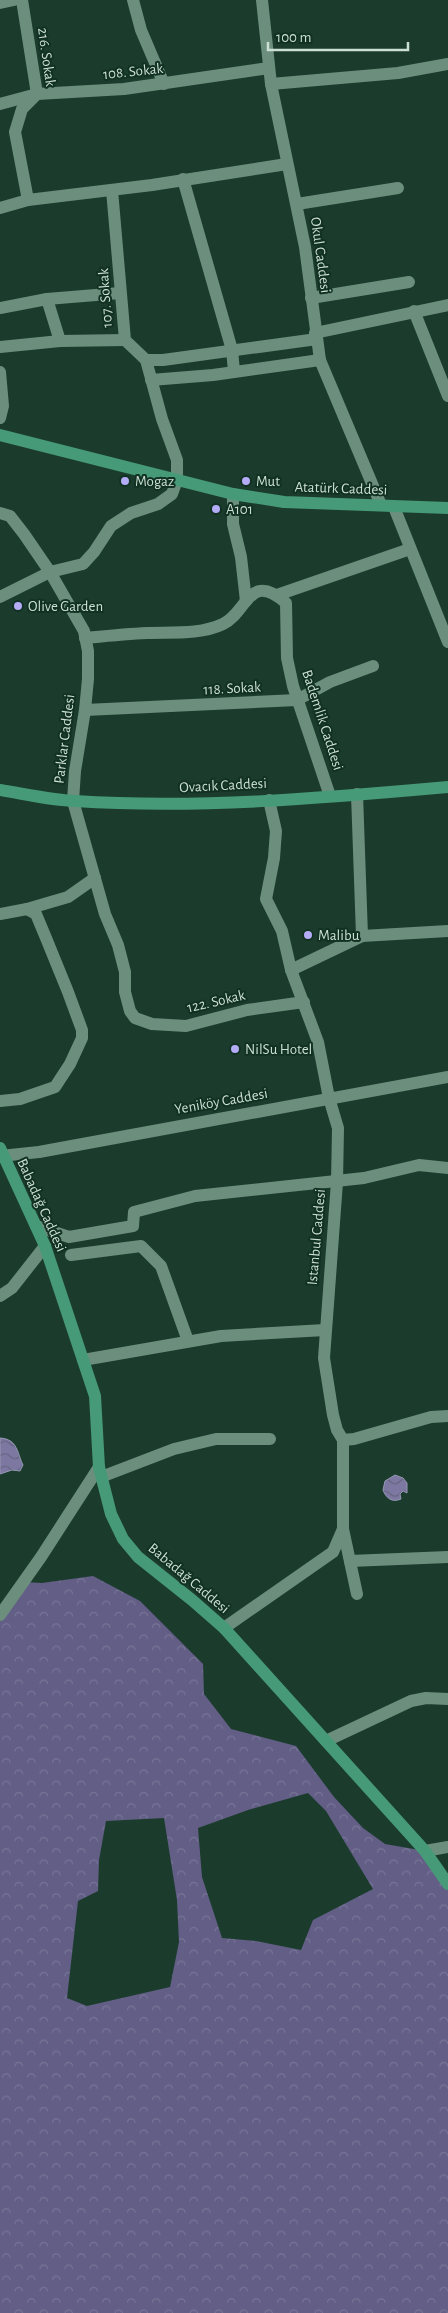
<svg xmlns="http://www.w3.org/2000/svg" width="448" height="2313" font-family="'Alegreya Sans',sans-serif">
<defs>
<pattern id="forest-crowns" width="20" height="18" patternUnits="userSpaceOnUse" patternTransform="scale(1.25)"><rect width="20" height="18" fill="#625e86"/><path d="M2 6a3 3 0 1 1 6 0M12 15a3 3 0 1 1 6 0" fill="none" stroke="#777596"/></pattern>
<pattern id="water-waves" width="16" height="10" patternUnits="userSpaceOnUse" patternTransform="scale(1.25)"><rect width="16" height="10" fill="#7c78a2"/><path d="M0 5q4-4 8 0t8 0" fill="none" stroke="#666580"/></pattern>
</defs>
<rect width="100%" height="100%" fill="#1b3c2d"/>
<path fill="url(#forest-crowns)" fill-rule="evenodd" d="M93,1576L140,1601L203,1664L204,1694L231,1729L296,1746L334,1797L363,1828L385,1844L425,1851L448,1884V2313H0V1615L23,1582L42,1583ZM308,1793L326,1811L373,1889L313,1920L301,1950L256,1941L222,1938L202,1877L198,1828L248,1810ZM164,1818L177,1900L179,1942L170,1987L87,2006L67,1998L78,1901L98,1891L99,1860L106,1821Z"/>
<g fill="url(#water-waves)" stroke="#9497b1">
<path d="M0,1438C18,1439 17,1453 23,1465L20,1471L12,1470L0,1474Z"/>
<path d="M395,1475L403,1478L407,1483V1493L403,1491L400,1494L401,1499C392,1503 386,1498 383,1490L385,1481Z"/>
</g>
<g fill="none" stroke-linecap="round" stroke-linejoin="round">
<g stroke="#6c8f7d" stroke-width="12">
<path d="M22,0L37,94L22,109L15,132L28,200"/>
<path d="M133,0L141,30L164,84"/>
<path d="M262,0L271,84L305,247L320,360L381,505"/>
<path d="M0,3L14,0"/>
<path d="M271,84L398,73L448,64"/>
<path d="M0,104L37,94L124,89L269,68"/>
<path d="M183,179L232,350L234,371"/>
<path d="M297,204L398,188"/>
<path d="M0,208L28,200L152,185L287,164"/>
<path d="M311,298L409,282"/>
<path d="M47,299L60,341"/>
<path d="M0,308L47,299L120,293"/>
<path d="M414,311L448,396"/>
<path d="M315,333L448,305"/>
<path d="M0,347L60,341L125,340"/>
<path d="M146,360H163L317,339"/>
<path d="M0,372L3,406L0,418"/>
<path d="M151,380L213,375L320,360"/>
<path d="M233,494V524L241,557L246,601"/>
<path d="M394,507L448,642"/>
<path d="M0,513L10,516L24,534L50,572L84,631L88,651V679L85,710L75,771L73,801L105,914L118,945L125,972V992L130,1011L135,1018L152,1024L186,1026L247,1010L304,1002"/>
<path d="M277,595L410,549"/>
<path d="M0,597L50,572L83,564L94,552L111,526L131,513L158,504L172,494L177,480V460L162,419L146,360L125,340L112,190"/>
<path d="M85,638C106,636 126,634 147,633C171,632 200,635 223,624C247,613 249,570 286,603L287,658L293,686L330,796"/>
<path d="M85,710L297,700L330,682L373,666"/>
<path d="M357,794L362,936"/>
<path d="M0,914L27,909L68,897L95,878"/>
<path d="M291,970L362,936L448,931"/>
<path d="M0,1101L20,1099L55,1087L70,1064L82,1038V1030L68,992L46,938L36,914L27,909"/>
<path d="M0,1156L39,1152L448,1077"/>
<path d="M36,1226L69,1237L133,1226L134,1212L195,1196L364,1178L419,1165L448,1168"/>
<path d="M71,1255L141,1246L161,1266L188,1341"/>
<path d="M0,1296L12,1288L45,1246"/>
<path d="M83,1360L221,1336L325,1330"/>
<path d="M343,1440L354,1439L431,1417L448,1416"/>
<path d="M101,1477L174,1449L216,1439H270"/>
<path d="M343,1529L357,1594"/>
<path d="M350,1561L448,1557"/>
<path d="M0,1615L41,1557L99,1467"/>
<path d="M224,1628L333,1552L343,1529V1440L337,1430L333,1415L324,1358L337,1182L338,1128L329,1098L318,1042L291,970L282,931L266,899L274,858L276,831L269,800"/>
<path d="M326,1741L411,1701L426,1698L448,1699"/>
<path d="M425,1851L448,1847"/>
</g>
<g stroke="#469a77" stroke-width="12">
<path d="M0,435L233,494L284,502L448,508"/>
<path d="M0,790C25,794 50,800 75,801C199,809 325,798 448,787"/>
<path d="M0,1148L45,1246L95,1396L99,1467L111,1514L123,1539L138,1557L192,1600L224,1628L425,1851L448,1884"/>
</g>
</g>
<g fill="#b5acf8" stroke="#113123" stroke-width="2">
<circle cx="125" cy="481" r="5"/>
<circle cx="246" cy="481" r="5"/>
<circle cx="216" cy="509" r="5"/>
<circle cx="18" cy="606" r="5"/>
<circle cx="308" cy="935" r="5"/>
<circle cx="235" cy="1049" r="5"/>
</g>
<g text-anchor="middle" stroke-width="4" stroke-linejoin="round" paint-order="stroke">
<g font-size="15" fill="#ccdfd5" stroke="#113123">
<text transform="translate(47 57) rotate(82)" y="5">216. Sokak</text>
<text transform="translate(133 71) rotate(-6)" y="5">108. Sokak</text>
<text transform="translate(321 255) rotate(82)" y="5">Okul Caddesi</text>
<text transform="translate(105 298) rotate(-94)" y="5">107. Sokak</text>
<text transform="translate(341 488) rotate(2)" y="5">Atatürk Caddesi</text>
<text transform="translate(232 688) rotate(-3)" y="5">118. Sokak</text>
<text transform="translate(323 720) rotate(72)" y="5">Bademlik Caddesi</text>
<text transform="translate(64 739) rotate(-83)" y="5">Parklar Caddesi</text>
<text transform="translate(223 785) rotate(-3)" y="5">Ovacık Caddesi</text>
<text transform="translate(216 1001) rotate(-13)" y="5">122. Sokak</text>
<text transform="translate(221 1101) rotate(-10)" y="5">Yeniköy Caddesi</text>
<text transform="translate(42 1205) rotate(66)" y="5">Babadağ Caddesi</text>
<text transform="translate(316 1237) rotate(-85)" y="5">Istanbul Caddesi</text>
<text transform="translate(189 1578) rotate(40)" y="5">Babadağ Caddesi</text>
</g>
<g font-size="15" fill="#ccdfd5" stroke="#113123" text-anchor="start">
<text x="135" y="486">Mogaz</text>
<text x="256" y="486">Mut</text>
<text x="226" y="514">A101</text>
<text x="28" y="611">Olive Garden</text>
<text x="318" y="940">Malibu</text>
<text x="245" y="1054">NilSu Hotel</text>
</g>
</g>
<path d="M268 42v8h140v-8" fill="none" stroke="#ccdfd5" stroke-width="2.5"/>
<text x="276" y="42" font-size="15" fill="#ccdfd5" stroke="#113123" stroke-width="4" paint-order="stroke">100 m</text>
</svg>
